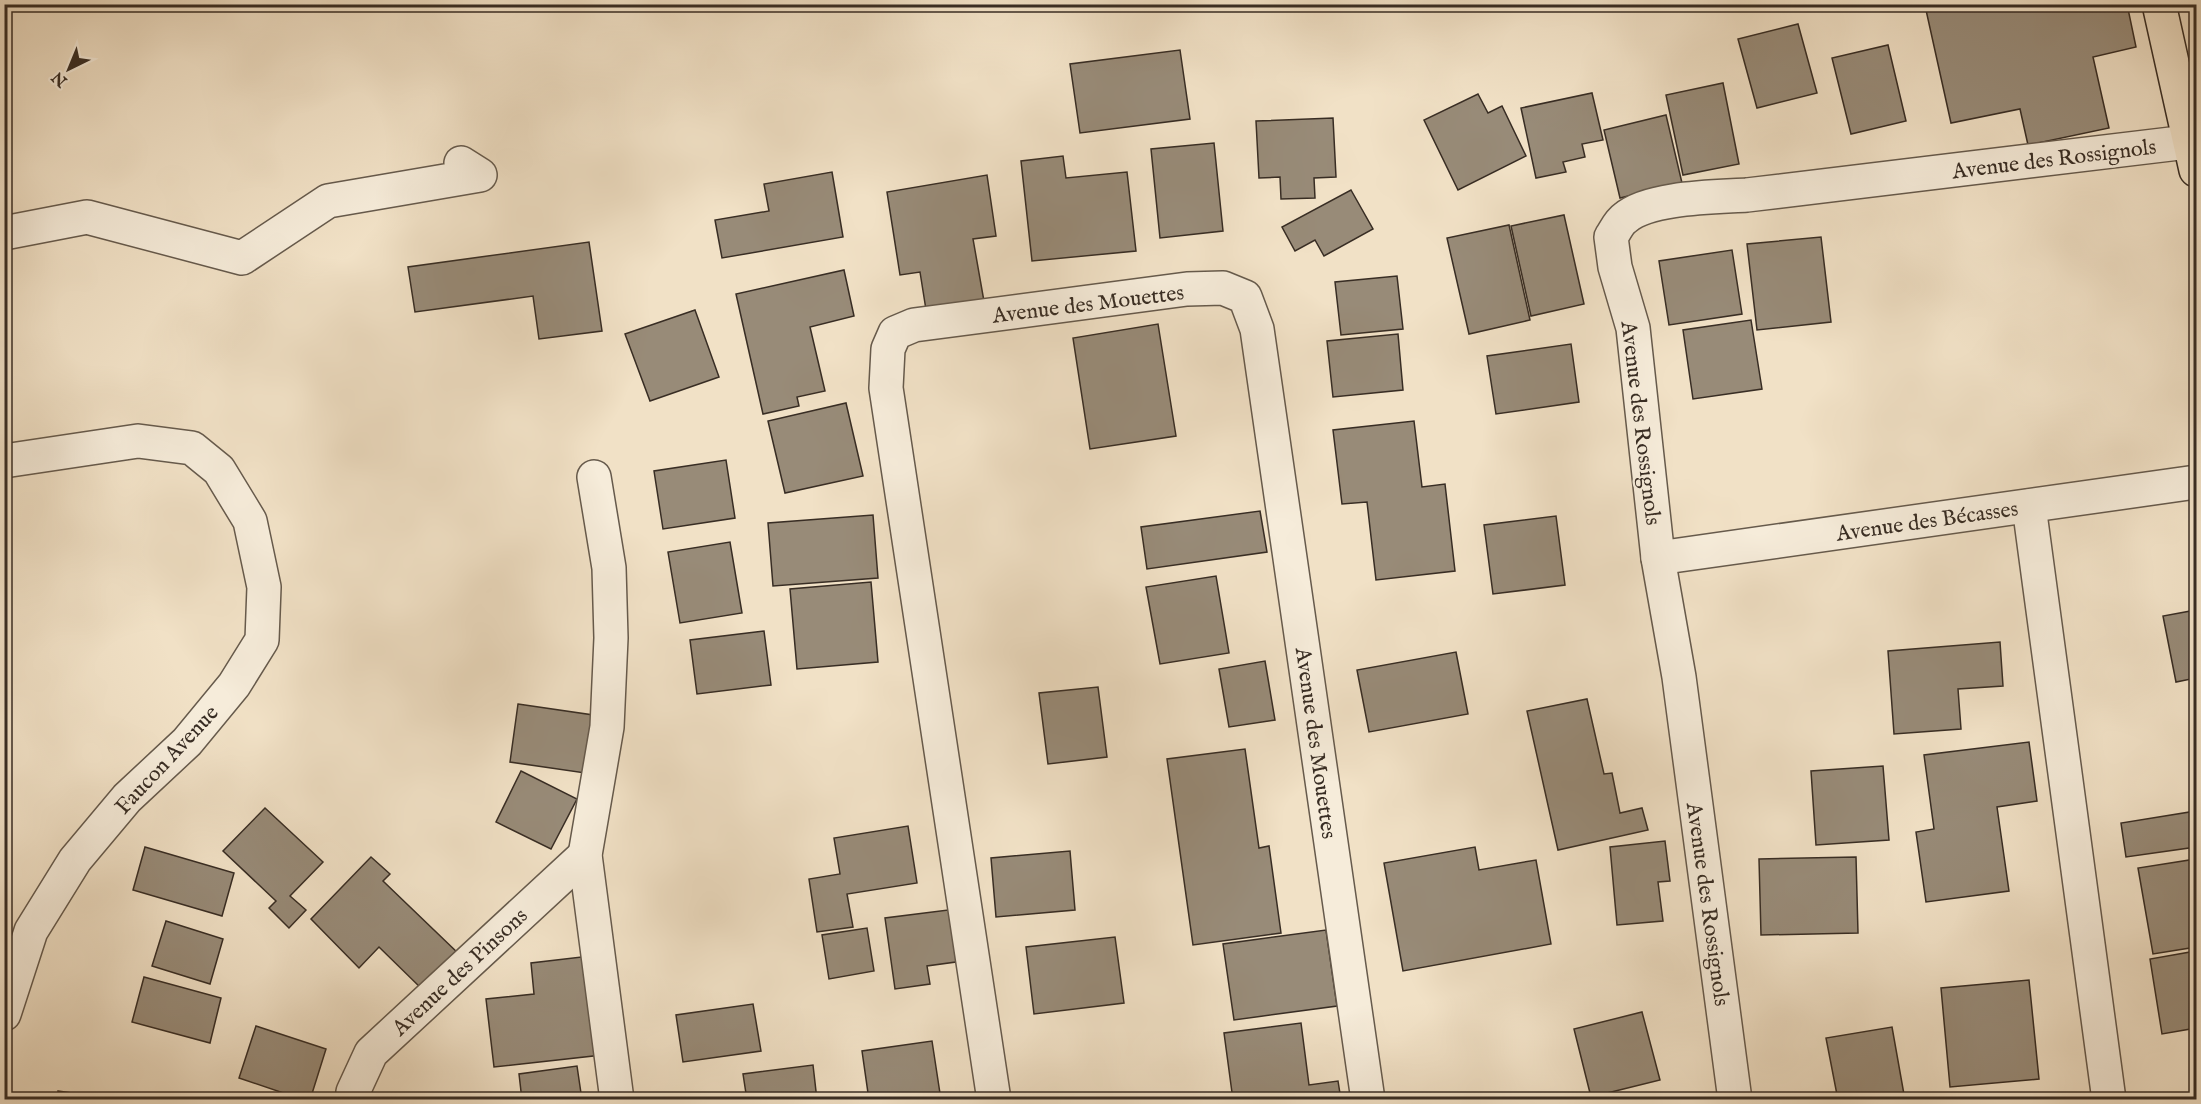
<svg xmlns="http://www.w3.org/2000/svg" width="2201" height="1104" font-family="'IM FELL English',serif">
<rect width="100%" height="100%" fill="#f1e1c6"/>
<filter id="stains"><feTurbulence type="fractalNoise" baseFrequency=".00333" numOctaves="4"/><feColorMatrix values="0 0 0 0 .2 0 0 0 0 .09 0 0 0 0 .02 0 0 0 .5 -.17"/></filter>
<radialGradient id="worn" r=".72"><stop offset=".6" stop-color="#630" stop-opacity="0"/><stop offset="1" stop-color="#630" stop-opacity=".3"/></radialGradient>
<g fill="#988b78" stroke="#382d24" stroke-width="1.5">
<path d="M1950,4H2127L2136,47L2093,57L2109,128L2028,145L2020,109L1951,123L1926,10Z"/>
<path d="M1798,24L1817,93L1757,108L1738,39Z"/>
<path d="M1888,45L1906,121L1851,134L1832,58Z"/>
<path d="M1180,50L1190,119L1080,133L1070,64Z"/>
<path d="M1723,83L1739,164L1683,175L1666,95Z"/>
<path d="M1592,93L1603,140L1582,144L1585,157L1563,162L1566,172L1536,178L1521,108Z"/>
<path d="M1478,94L1488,113L1502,106L1526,156L1458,190L1424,120Z"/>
<path d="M1666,115L1682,183L1620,198L1604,130Z"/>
<path d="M1333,118L1336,177L1314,178L1315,198L1281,199L1280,177L1259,178L1256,121Z"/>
<path d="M1214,143L1223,231L1160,238L1151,149Z"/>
<path d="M1063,156L1066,178L1127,172L1136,251L1032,261L1021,161Z"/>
<path d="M832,172L843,237L722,258L715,220L769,211L764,184Z"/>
<path d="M987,175L996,236L973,239L985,307L927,316L920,272L900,275L887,192Z"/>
<path d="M1351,190L1373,229L1324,256L1315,240L1295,251L1282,227Z"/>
<path d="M1564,215L1584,304L1531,316L1511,226Z"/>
<path d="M1509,225L1530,320L1469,334L1447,238Z"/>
<path d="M1821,237L1831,322L1757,330L1747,244Z"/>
<path d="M589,242L602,331L539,339L533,296L415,312L408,267Z"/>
<path d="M1732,250L1742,314L1669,325L1659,261Z"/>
<path d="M844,270L854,316L810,327L825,391L797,397L799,406L763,414L736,294Z"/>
<path d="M1397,276L1403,329L1341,335L1335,282Z"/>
<path d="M695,310L719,377L650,401L625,334Z"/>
<path d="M1751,320L1762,389L1693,399L1683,330Z"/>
<path d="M1158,324L1176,436L1090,449L1073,338Z"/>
<path d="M1398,334L1403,390L1333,397L1327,341Z"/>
<path d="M1571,344L1579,402L1496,414L1487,356Z"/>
<path d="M846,403L863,476L785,493L768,421Z"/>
<path d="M1414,421L1422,487L1445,484L1455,571L1376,580L1367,502L1342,504L1333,430Z"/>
<path d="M726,460L735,518L663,529L654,471Z"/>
<path d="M1260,511L1267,552L1147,569L1141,527Z"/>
<path d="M873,515L878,578L773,586L768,523Z"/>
<path d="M1556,516L1565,585L1493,594L1484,525Z"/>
<path d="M730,542L742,613L680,623L668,552Z"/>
<path d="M1216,576L1229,653L1160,664L1146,587Z"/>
<path d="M871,582L878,662L797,669L790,589Z"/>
<path d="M2196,610V678L2176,682L2163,616Z"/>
<path d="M764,631L771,685L697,694L690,640Z"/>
<path d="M2000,642L2003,686L1958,689L1961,729L1894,734L1888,651Z"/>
<path d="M1456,652L1468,714L1369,732L1357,670Z"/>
<path d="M1265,661L1275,720L1229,727L1219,669Z"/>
<path d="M1098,687L1107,757L1048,764L1039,693Z"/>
<path d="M1587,699L1604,774L1612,773L1620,813L1642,808L1648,830L1558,850L1527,711Z"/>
<path d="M518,704L600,716L592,774L510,762Z"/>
<path d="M2029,742L2037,801L1997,807L2009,891L1926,902L1916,832L1934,829L1924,755Z"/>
<path d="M1245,749L1259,848L1269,846L1281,933L1193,945L1167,759Z"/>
<path d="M1883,766L1889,840L1816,845L1811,771Z"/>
<path d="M521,771L577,799L551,849L496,822Z"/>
<path d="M265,808L323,862L290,896L306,910L289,928L269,908L276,901L223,851Z"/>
<path d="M2196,811V847L2126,857L2121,823Z"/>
<path d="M908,826L917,883L847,894L853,927L817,932L809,879L840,874L834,838Z"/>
<path d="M1665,841L1670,881L1658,882L1663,921L1617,925L1610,847Z"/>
<path d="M145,847L234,873L222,916L133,890Z"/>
<path d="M1475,847L1479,870L1536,860L1551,944L1403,971L1384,863Z"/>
<path d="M1070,851L1075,910L996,917L991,858Z"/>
<path d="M371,857L390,874L383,881L460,955L425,992L379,947L359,968L311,919Z"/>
<path d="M1856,857L1858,933L1761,935L1759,859Z"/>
<path d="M2196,859V947L2153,954L2138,868Z"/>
<path d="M956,909L963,961L927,966L930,984L895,989L885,918Z"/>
<path d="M166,921L223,939L210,984L152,966Z"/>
<path d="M867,928L874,971L829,979L822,935Z"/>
<path d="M1326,930L1337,1006L1234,1020L1223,944Z"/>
<path d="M1115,937L1124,1003L1034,1014L1026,947Z"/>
<path d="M2196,951V1028L2162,1034L2150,959Z"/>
<path d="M590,956L602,1055L494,1067L486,999L534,994L531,963Z"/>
<path d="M144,977L221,998L210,1043L132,1022Z"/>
<path d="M2029,980L2039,1079L1950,1087L1941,988Z"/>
<path d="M753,1004L761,1051L683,1062L676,1015Z"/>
<path d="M1642,1012L1660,1080L1591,1097L1574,1029Z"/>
<path d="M1301,1023L1309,1085L1338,1081L1341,1100H1258L1257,1097L1233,1100L1224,1033Z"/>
<path d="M256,1026L326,1049L310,1100H304L239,1078Z"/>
<path d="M1892,1027L1905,1100H1838L1826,1038Z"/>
<path d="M932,1041L941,1100H869L862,1051Z"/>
<path d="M813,1065L817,1100H747L743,1074Z"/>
<path d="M577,1066L582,1100H522L519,1074Z"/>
<path d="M58,1091L114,1099V1100H58Z"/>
</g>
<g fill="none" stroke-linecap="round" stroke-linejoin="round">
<g stroke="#665a4c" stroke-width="36">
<g id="minor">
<path d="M4,233L87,217L242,258L328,201L480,175L461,163"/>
<path d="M4,461L138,441L192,448L219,470L250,521L264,587L262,640L234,685L187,742L127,798L75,860L31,931L4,1014"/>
<path d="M594,477L609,568L611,638L607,727L585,855L617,1100"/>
<path d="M2029,506L2109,1100"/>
<path d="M1658,558L2196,482"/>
<path d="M352,1100L353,1092L371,1053L585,855"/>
<path d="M994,1100L886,388L888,349L895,333L914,325L1187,289L1223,288L1245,297L1257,329L1368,1100"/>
<path d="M1735,1100L1679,677L1658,558L1633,328L1615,267L1611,237C1615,231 1619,222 1625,218C1649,197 1716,197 1747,195L2196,141"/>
</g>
</g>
<g stroke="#382d24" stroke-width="36">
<path id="major" d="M2159,4L2196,170"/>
</g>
<use href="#minor" stroke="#f6ecda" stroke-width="33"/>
<use href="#major" stroke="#f1e1c6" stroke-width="33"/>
</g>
<g text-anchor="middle" stroke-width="4.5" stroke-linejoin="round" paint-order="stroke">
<g font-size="22" fill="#382d24" stroke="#f6ecda">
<text transform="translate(2054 158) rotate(-7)" y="8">Avenue des Rossignols</text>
<text transform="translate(1088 303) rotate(-7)" y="8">Avenue des Mouettes</text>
<text transform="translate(1642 423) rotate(83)" y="8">Avenue des Rossignols</text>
<text transform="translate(1927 520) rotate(-8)" y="8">Avenue des Bécasses</text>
<text transform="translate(1317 743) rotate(82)" y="8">Avenue des Mouettes</text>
<text transform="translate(166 759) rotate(-47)" y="8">Faucon Avenue</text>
<text transform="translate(1709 904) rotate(82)" y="8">Avenue des Rossignols</text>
<text transform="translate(459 971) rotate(-43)" y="8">Avenue des Pinsons</text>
</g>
</g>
<rect width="2201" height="1104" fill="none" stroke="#f1e1c6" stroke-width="24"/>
<rect x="6" y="6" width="2189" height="1092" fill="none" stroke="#382d24" stroke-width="3"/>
<rect x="12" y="12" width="2177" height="1080" fill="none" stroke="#382d24" stroke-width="1.5"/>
<g transform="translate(69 69) rotate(223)" stroke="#f6ecda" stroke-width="4.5" paint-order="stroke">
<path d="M0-4.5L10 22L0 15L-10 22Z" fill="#382d24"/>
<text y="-9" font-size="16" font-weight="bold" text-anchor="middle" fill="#382d24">N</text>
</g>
<rect width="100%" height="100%" filter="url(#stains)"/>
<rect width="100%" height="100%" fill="url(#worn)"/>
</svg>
